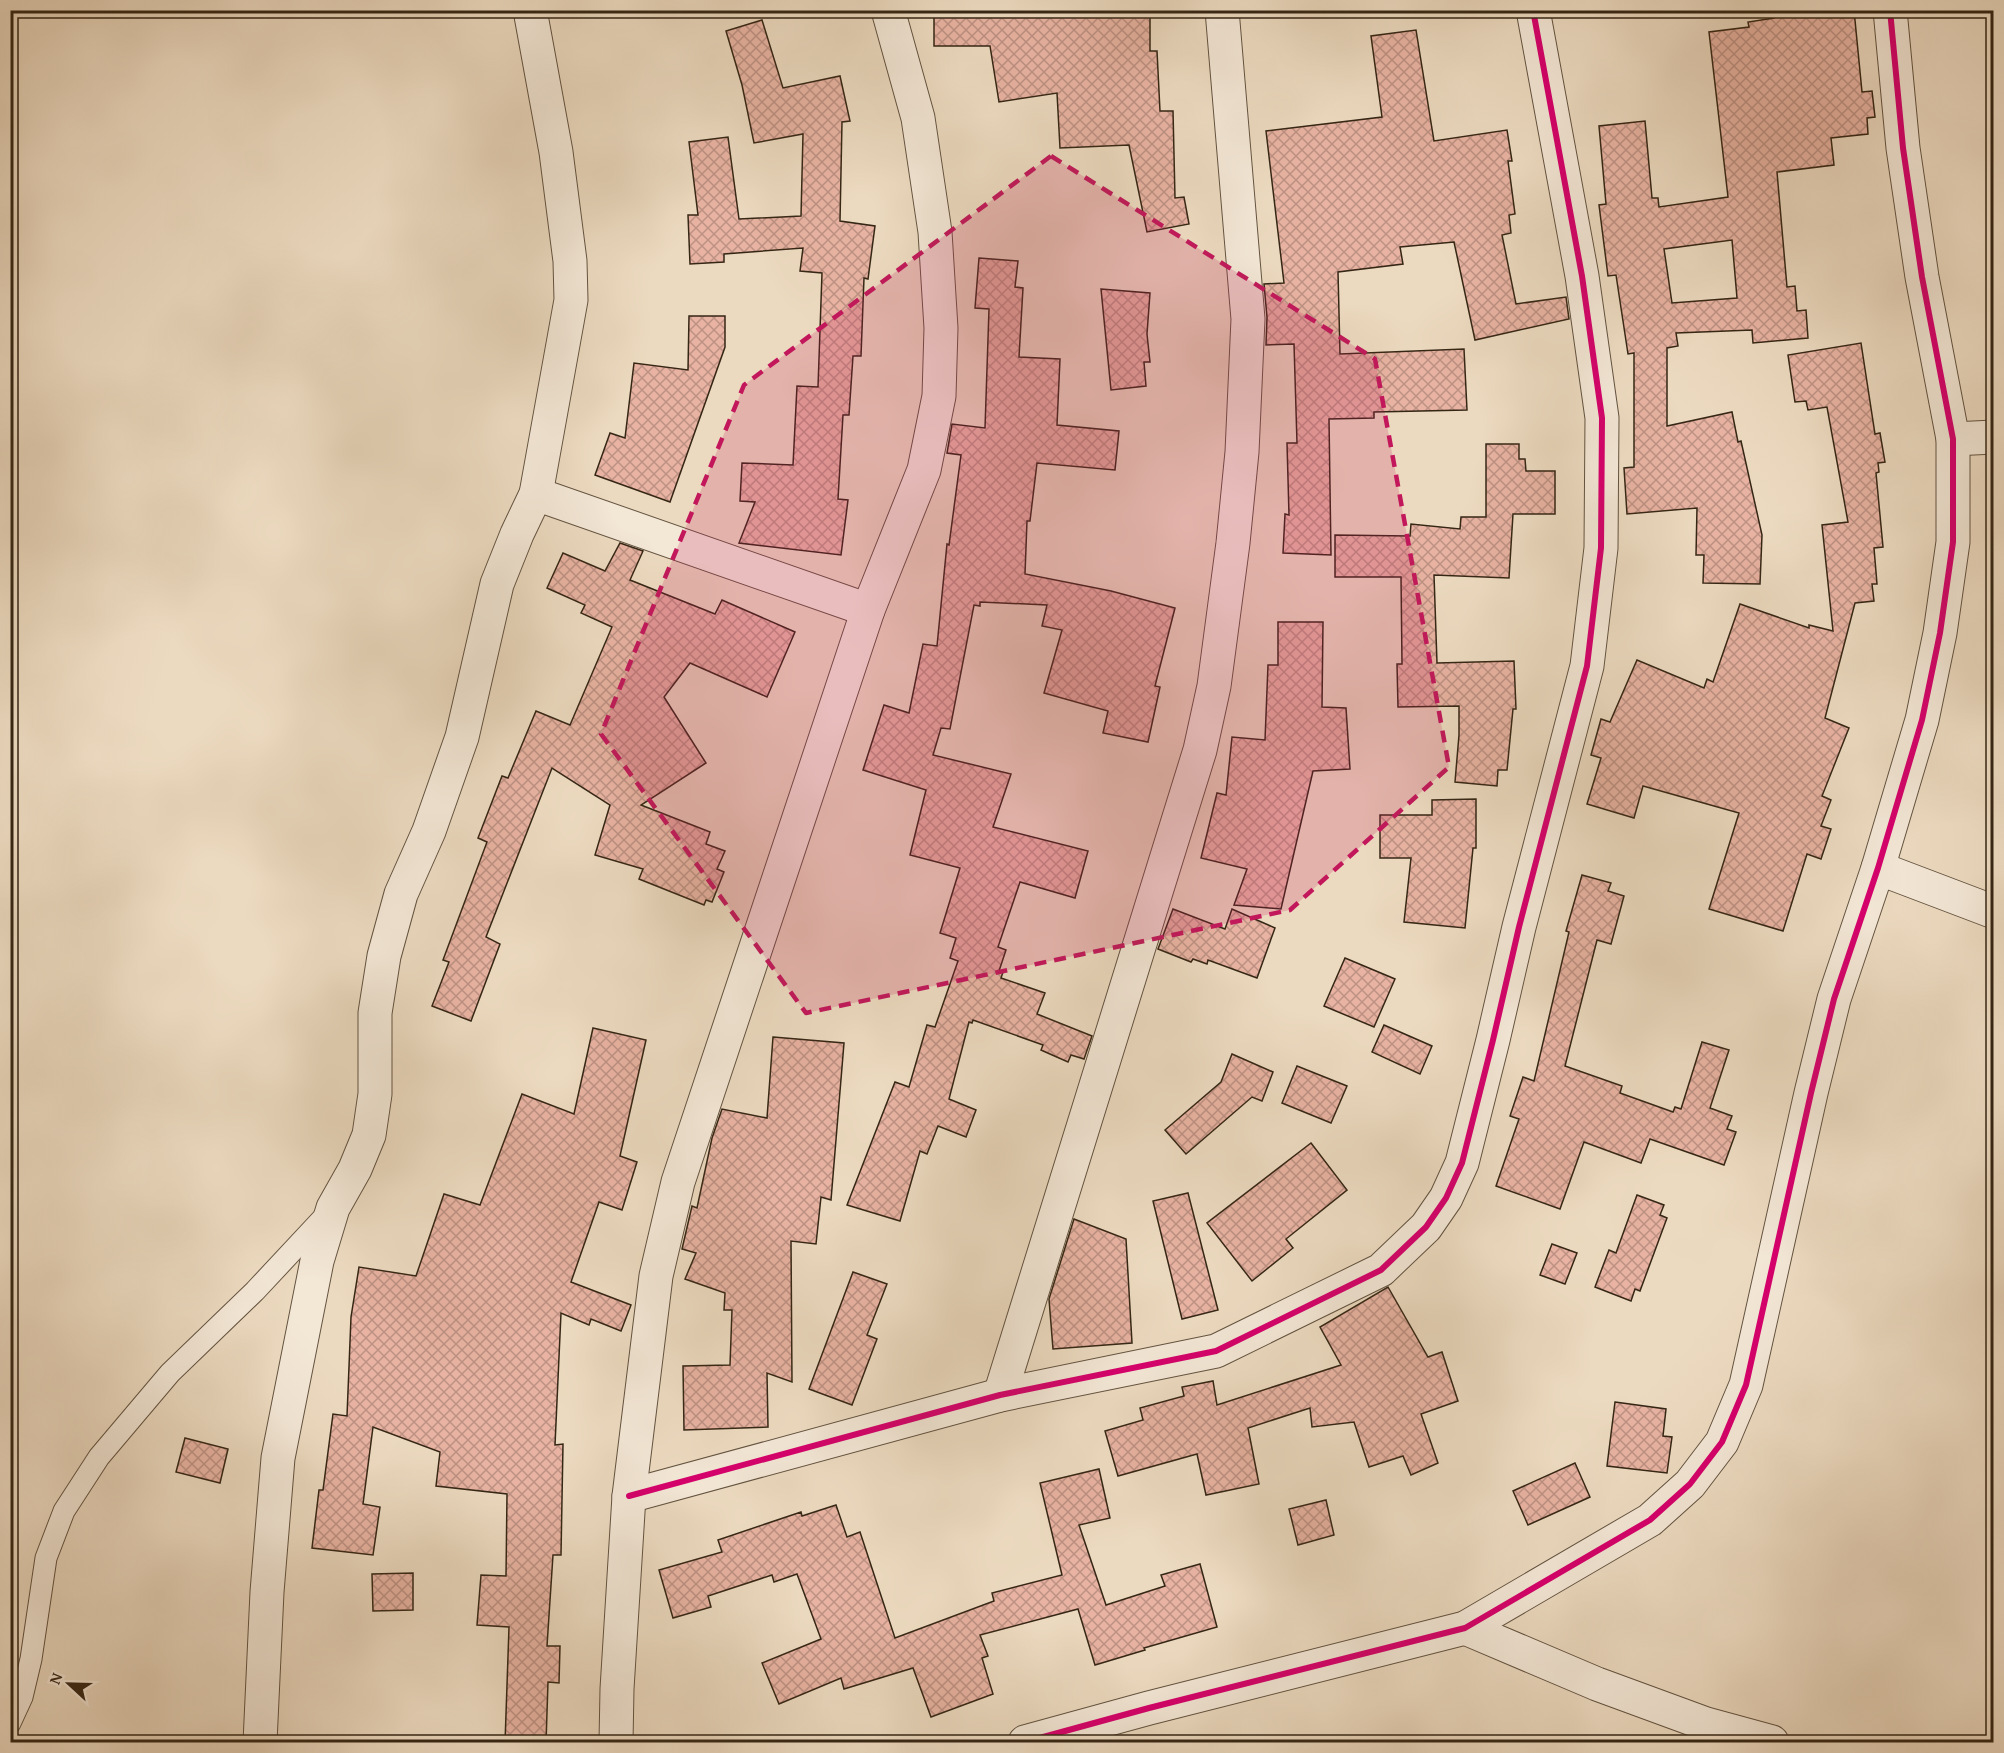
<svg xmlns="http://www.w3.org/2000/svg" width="2004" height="1753" font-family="'Gentium Book Plus',serif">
<defs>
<pattern id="building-cross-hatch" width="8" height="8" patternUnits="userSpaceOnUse" patternTransform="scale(1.5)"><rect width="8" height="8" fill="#e8b3a2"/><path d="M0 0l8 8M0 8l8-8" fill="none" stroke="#bd9183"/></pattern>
</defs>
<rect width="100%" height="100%" fill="#ecdac0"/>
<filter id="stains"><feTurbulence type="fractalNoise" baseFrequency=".00333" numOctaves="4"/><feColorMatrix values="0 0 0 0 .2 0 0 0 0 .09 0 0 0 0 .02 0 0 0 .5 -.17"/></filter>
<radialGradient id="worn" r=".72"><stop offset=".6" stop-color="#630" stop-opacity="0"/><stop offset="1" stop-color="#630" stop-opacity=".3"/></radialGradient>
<g fill="url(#building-cross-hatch)" stroke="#352615" stroke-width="1.5" fill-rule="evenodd">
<path d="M934,10H1140L1141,16L1150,15V51H1157L1160,111H1173L1175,198L1184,197L1189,224L1147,232L1129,145L1060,148L1057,93L999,102L990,46H934Z"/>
<path d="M1828,10H1854L1862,92L1872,91L1875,117L1867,118L1868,134L1831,138L1834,165L1777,172L1787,287L1795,286L1797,311L1806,310L1808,338L1753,343L1752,330L1676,333L1678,346L1667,348V426L1732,412L1738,442L1741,441L1762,535L1760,584L1703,583L1704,555H1696L1697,508L1627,514L1624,468L1634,467V353L1628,354L1616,275L1608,276L1599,205L1606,204L1599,126L1645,121L1652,198H1658L1659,207L1728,197L1709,32L1749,27L1748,22L1774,18V17ZM1732,240L1737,298L1672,303L1664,249Z"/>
<path d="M762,20L783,88L840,76L850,121L842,122L840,221L875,226L868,279L864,278L861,356H853L849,415H843L838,499L848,500L841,555L739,543L755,502L740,501L742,463L793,465L797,386L818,387L822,273L800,271L803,248L724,254V262L690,264L688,215H698L689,142L728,137L739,219L801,216L803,134L754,143L742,85L726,31Z"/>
<path d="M1416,30L1434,141L1507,130L1512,161H1508L1515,214L1509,215L1511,233L1502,235L1516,304L1566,297L1569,319L1475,340L1454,242L1400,247L1403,264L1338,272L1340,354L1464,349L1467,410L1374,412V418L1329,419L1331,555L1283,553L1285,514L1289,515L1287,443H1297L1294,344L1266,345L1267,317L1264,284L1284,283L1266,131L1382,117L1371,36Z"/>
<path d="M979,258L1018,261L1015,287L1023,288L1019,357L1060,359L1057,425L1119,431L1115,470L1037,463L1030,521H1027L1025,574L1111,591L1175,608L1155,686L1160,687L1148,742L1103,733L1108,711L1044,693L1062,630L1042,626L1047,605L980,602V606L974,605L950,729L941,728L933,755L1011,774L993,827L1088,851L1075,898L1020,882L998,947L1006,950L999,971L1003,972L1001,978L1045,993L1037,1014L1092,1036L1084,1059L1071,1055L1068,1062L1041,1050L1043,1045L973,1020L972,1023L969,1022L949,1099L976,1110L966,1137L938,1126L927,1154L920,1151L900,1221L847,1205L895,1082L909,1087L927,1025L935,1027L958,961L950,958L956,938L940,933L960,868L910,855L926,790L863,770L884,705L909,713L923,644L937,646L947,544L949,545L961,455L947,453L952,424L985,428L989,309L975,308Z"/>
<path d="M1101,289L1150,293L1147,334L1150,362H1144L1146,386L1111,390Z"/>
<path d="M689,316H725V347L670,502L595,475L610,433L625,438L634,363L688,370Z"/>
<path d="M1861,343L1875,434L1880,433L1885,462L1878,463L1879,472L1876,473L1883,547L1874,548L1877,584H1872L1874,601L1855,603L1825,718L1849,728L1822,796L1831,800L1821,826L1831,829L1821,859L1807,854L1783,931L1709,909L1739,813L1643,786L1634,818L1587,804L1601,758L1591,755L1601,719L1610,722L1637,660L1704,688L1707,679L1713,682L1740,604L1809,628V625L1833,631L1822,525L1848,522L1827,407L1808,410L1806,401L1795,402L1788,355Z"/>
<path d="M1486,444H1519V459H1525L1526,471H1555V514H1513L1509,578L1434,575L1437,663L1514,661L1516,709H1513L1507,770H1498L1497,786L1455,782L1459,735V706L1398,707L1397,664H1402L1401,577H1335V535L1410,536L1411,524L1460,529L1461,517H1486Z"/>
<path d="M620,543L643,551L630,580L715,614L722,600L795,632L767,697L690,663L664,697L706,763L641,805L710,832L706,844L725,851L717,869L724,872L712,902L706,900L704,905L639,879L643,869L595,855L610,805L552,768L486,937L500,944L471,1021L432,1006L449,962L443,960L487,842L478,838L502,776L508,778L536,711L570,725L612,627L581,613L585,605L547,588L563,553L605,571Z"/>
<path d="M1278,622H1323L1322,707L1346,708L1350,769L1313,771L1281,909L1234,905L1247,869L1201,858L1217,793L1226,795L1232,737L1265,740L1268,665H1278Z"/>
<path d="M1476,799V848H1473L1465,928L1404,922L1411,858H1380V815H1432V800Z"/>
<path d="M1582,875L1611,883L1608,891L1624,896L1611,944L1597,940L1565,1066L1622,1086L1620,1093L1673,1112L1675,1107L1681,1109L1702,1042L1729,1050L1710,1108L1732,1116L1727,1129L1736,1132L1724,1165L1650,1139L1641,1163L1584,1142L1560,1209L1496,1186L1519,1119L1510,1116L1523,1077L1534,1081L1569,932L1566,931Z"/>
<path d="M1173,909L1225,929L1232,909L1275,928L1257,978L1208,960L1207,964L1193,959L1191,962L1158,949Z"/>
<path d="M1345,958L1395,979L1374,1027L1324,1006Z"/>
<path d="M1384,1025L1432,1046L1420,1074L1372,1052Z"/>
<path d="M593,1028L646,1040L620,1156L637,1162L622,1210L599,1202L571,1282L631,1305L621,1331L591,1319L589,1325L561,1313L555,1445L563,1444L561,1555H553L547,1646H560L559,1683L548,1682L546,1743H505L509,1627L477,1625L481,1575L506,1576L507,1494L436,1486L440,1452L373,1427L363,1504L380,1507L373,1555L312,1548L319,1490H323L333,1414L347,1416L351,1317L359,1267L416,1276L444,1194L480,1205L522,1094L574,1114Z"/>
<path d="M773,1037L844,1043L831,1200L821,1197L816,1244L791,1241L792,1382L767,1373L768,1427L684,1430L683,1366L730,1365L732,1310H724L725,1293L685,1279L696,1253L682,1249L692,1206L697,1208L712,1138L722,1109L767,1118Z"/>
<path d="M1232,1054L1273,1072L1262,1101L1252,1097L1186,1154L1165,1130L1221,1082Z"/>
<path d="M1297,1066L1347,1086L1331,1123L1282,1103Z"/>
<path d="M1311,1143L1347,1190L1286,1239L1293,1248L1252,1281L1207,1223Z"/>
<path d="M1188,1193L1218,1310L1182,1319L1153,1201Z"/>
<path d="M1637,1195L1664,1205L1660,1215L1667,1218L1640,1291L1635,1289L1631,1301L1595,1287L1609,1250L1616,1253Z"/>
<path d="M1074,1219L1126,1239L1132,1343L1053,1349L1049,1299Z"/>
<path d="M1552,1244L1577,1253L1565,1284L1540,1275Z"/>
<path d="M853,1272L887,1284L867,1335L877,1339L852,1405L809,1389Z"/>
<path d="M1388,1287L1428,1357L1442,1352L1458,1401L1421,1414L1438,1463L1411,1475L1403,1456L1369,1467L1354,1422L1312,1427L1310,1408L1248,1428L1259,1484L1206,1495L1197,1454L1118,1476L1105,1431L1143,1420L1140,1408L1184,1396L1182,1387L1213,1381L1217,1405L1341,1365L1320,1327Z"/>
<path d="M1615,1402L1666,1409L1663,1436L1672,1437L1667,1473L1607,1466Z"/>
<path d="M185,1438L228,1449L220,1483L176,1472Z"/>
<path d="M1575,1463L1590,1497L1528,1525L1513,1491Z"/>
<path d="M1099,1469L1110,1518L1079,1525L1106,1605L1165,1586L1161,1575L1200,1564L1217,1627L1144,1648L1145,1650L1095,1665L1078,1609L980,1635L988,1656L982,1658L993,1694L931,1717L913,1668L844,1689L841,1678L779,1704L762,1663L821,1639L797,1574L774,1582L772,1575L708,1596L711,1607L673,1618L659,1570L722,1552L718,1540L801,1512L802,1516L836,1505L847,1537L860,1532L895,1638L994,1601L992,1593L1062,1575L1040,1483Z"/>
<path d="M1326,1500L1334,1535L1298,1545L1289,1509Z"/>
<path d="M413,1573V1610L373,1611L372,1574Z"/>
</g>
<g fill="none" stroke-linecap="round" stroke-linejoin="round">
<g stroke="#635340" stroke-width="23">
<path id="service" d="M10,1723L22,1697L31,1659L46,1558L64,1511L99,1457L170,1373L255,1291L326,1215"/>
</g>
<g stroke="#635340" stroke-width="35">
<g id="minor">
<path d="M1953,439L1994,437"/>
<path d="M536,494L868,610"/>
<path d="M1878,868L1994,912"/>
<path d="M1000,1395L1200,750L1214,686L1233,543L1242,452L1248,319L1222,10"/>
<path d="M629,1496L1000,1395L1216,1351L1381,1270L1426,1227L1446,1198L1462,1163L1493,1040L1519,927L1587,666L1601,548L1602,418L1582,276L1533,10"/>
<path d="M1465,1628L1597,1684L1706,1724L1772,1742"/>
<path d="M260,1742L267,1592L278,1458L317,1261L333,1208L355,1169L369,1135L375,1094V1013L384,956L401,894L429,831L462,737L497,584L517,534L536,494L571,300L570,261L556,152L530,10"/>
<path d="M616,1742L617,1689L629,1496L656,1276L678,1182L868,610L924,470L939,396L941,328L935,232L918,118L888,10"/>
<path d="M1025,1742L1149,1708L1465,1628L1650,1520L1690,1484L1722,1442L1746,1385L1811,1093L1834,999L1878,868L1922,720L1940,633L1953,542V439L1922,277L1903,148L1890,10"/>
</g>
</g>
<use href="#service" stroke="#f3e7d6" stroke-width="21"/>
<use href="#minor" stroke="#f3e7d6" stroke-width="33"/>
<g stroke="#f3e7d6" stroke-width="10">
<g id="cycleway">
<path d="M629,1496L1000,1395L1216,1351L1381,1270L1426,1227L1446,1198L1462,1163L1493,1040L1519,927L1587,666L1601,548L1602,418L1582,276L1533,10"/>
<path d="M1025,1742L1149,1708L1465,1628L1650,1520L1690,1484L1722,1442L1746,1385L1811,1093L1834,999L1878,868L1922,720L1940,633L1953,542V439L1922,277L1903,148L1890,10"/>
</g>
</g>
<use href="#cycleway" stroke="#d6006c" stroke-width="6"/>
</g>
<path fill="#c2185b" fill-opacity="0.2" stroke="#c2185b" stroke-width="4.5" stroke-dasharray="12 8" stroke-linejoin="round" d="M1051,156L1375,359L1449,767L1290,910L806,1013L601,734L744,385Z"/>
<rect width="2004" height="1753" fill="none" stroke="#ecdac0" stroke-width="36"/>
<rect x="12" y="12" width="1980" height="1729" fill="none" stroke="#352615" stroke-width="3"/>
<rect x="18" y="18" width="1968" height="1717" fill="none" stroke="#352615" stroke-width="1.5"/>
<g transform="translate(69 1684) rotate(292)" stroke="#f3e7d6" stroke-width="4.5" paint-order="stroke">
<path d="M0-4.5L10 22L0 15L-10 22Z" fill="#352615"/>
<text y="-9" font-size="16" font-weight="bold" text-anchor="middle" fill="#352615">N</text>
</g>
<rect width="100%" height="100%" filter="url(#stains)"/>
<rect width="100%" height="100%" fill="url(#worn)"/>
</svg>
